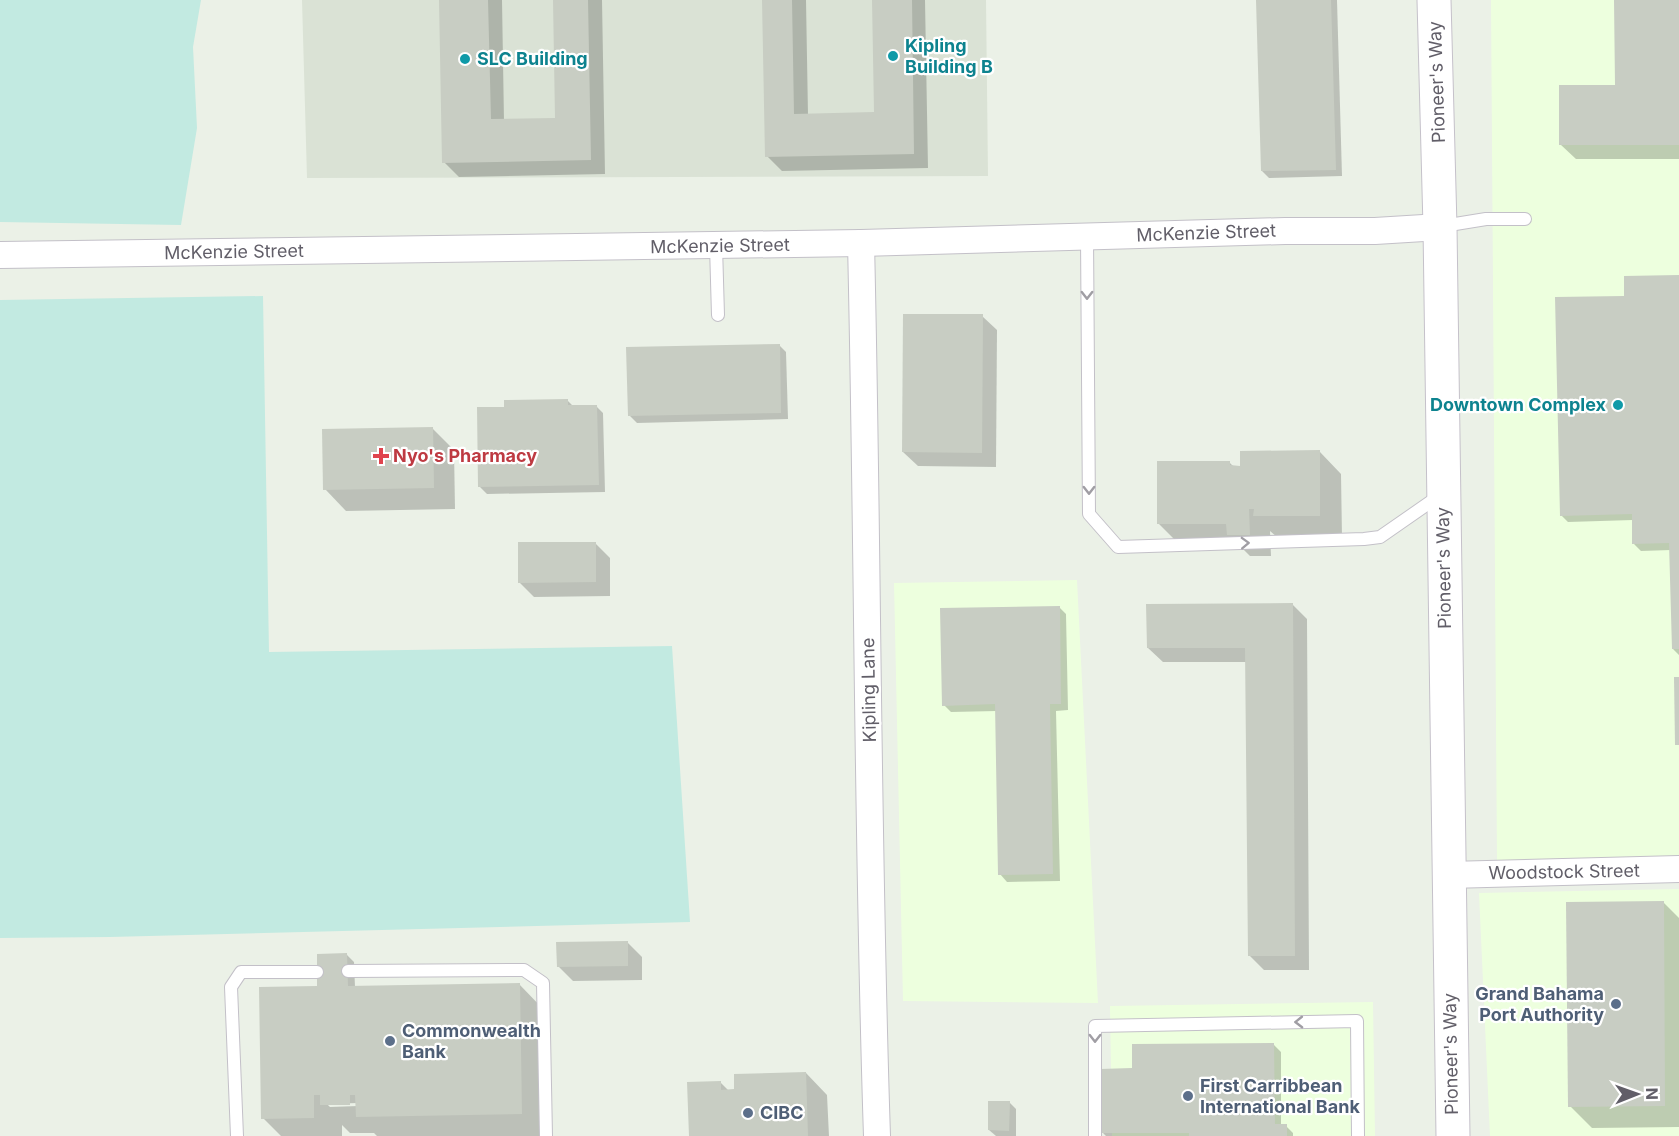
<svg xmlns="http://www.w3.org/2000/svg" width="1679" height="1136" font-family="Inter,sans-serif">
<rect width="100%" height="100%" fill="#ebf1e7"/>
<g fill="#edffde">
<path d="M1491,0H1679V858L1497,864Z"/>
<path d="M1077,580L1098,1003L903,1001L894,583Z"/>
<path d="M1679,889V1136H1490L1479,893Z"/>
<path d="M1373,1002L1375,1136H1112L1110,1006Z"/>
</g>
<path fill="#dae2d5" d="M302,0H986L988,176L307,178Z"/>
<g fill="#c2eae1">
<path d="M0,0H201L193,47L197,128L181,225L0,222Z"/>
<path d="M263,296L269,652L672,646L690,922L110,937L0,938V300Z"/>
</g>
<g fill="#0003" fill-rule="evenodd">
<path d="M441,0H502L504,121L556,120L554,0H602L605,174L459,177L444,162Z"/>
<path d="M764,0H806L808,115L876,113L873,0H925L928,168L782,171L767,156Z"/>
<path d="M1258,0H1337L1342,176L1269,178L1262,171Z"/>
<path d="M1616,0H1679V159H1576L1561,145L1616,87Z"/>
<path d="M1679,276V655L1673,649L1671,550L1641,551L1634,544L1633,520L1568,522L1561,515L1626,297Z"/>
<path d="M982,316L997,330L996,467L918,466L903,452Z"/>
<path d="M779,345L786,352L788,419L637,423L630,416Z"/>
<path d="M567,400L574,407L596,406L603,413L605,492L487,494L480,487L505,408Z"/>
<path d="M432,428L454,450L455,509L346,511L325,489Z"/>
<path d="M1320,452L1341,474L1342,537H1277L1270,531L1271,556H1250L1239,545H1180L1158,523L1229,462L1234,467H1241Z"/>
<path d="M595,543L610,558V596L534,597L519,582Z"/>
<path d="M1292,604L1307,619L1309,970H1264L1249,955L1247,662H1163L1148,648Z"/>
<path d="M1059,607L1066,614L1068,710L1056,711L1060,881L1007,882L1000,874L997,711L951,712L944,705Z"/>
<path d="M1663,902L1679,918V1127L1592,1128L1570,1106Z"/>
<path d="M627,942L642,957V980L573,981L558,966Z"/>
<path d="M347,955L354,962L355,987L519,984L547,1013L550,1136H377L374,1133H350L342,1125V1136H281L263,1118L319,988ZM358,1103V1106L330,1107L327,1104Z"/>
<path d="M1274,1045L1281,1052V1126H1286L1293,1133V1136H1106L1103,1133L1133,1070Z"/>
<path d="M806,1073L827,1095L829,1136H690L721,1083L729,1091Z"/>
<path d="M1009,1102L1016,1109V1136H996L989,1130Z"/>
</g>
<g fill="#c8cdc3">
<path d="M439,0H488L491,119L555,118L553,0H588L591,160L442,163Z"/>
<path d="M762,0H792L794,114L874,112L872,0H912L914,154L765,157Z"/>
<path d="M1256,0H1331L1336,170L1261,171Z"/>
<path d="M1614,0H1679V145H1559V85H1615Z"/>
<path d="M1679,275V649H1672L1669,543L1632,544V514L1560,516L1555,297L1624,296V276Z"/>
<path d="M903,314H983L982,453L902,452Z"/>
<path d="M780,344L781,413L628,416L626,347Z"/>
<path d="M568,399V405H597L599,485L478,487L477,407H504V400Z"/>
<path d="M433,427L434,488L323,490L322,429Z"/>
<path d="M1320,450V516H1253L1254,509H1249L1250,535H1227L1226,524H1157V461H1230V465L1240,466V451Z"/>
<path d="M518,542H596V582L518,583Z"/>
<path d="M1293,603L1295,956H1248L1245,648H1147L1146,604Z"/>
<path d="M1060,606L1061,704H1050L1053,874L998,875L995,704L942,706L940,608Z"/>
<path d="M1674,677H1679V745H1675Z"/>
<path d="M1664,901L1665,1106L1568,1107L1566,902Z"/>
<path d="M628,941V966L557,967L556,942Z"/>
<path d="M347,953L348,986L520,983L522,1114L356,1117L355,1095H350V1105H320V1095H314V1118L261,1119L259,987L317,986V954Z"/>
<path d="M1274,1043L1275,1124H1287V1136H1189V1133H1101L1100,1069L1132,1068V1044Z"/>
<path d="M806,1072L808,1136H689L687,1082L721,1081V1090L734,1089V1074Z"/>
<path d="M988,1101H1010L1009,1131L988,1130Z"/>
</g>
<g fill="none" stroke-linecap="round" stroke-linejoin="round">
<g stroke="#c3c0c8" stroke-width="14">
<g id="service">
<path d="M1443,226L1486,219H1525"/>
<path d="M1087,236L1089,514L1118,547L1364,539L1380,537L1439,496"/>
<path d="M716,246L718,315"/>
<path d="M348,971L524,970L543,983L546,1136"/>
<path d="M237,1136L231,987L241,972H317"/>
<path d="M1095,1136V1026L1357,1021L1358,1136"/>
</g>
</g>
<g stroke="#c3c0c8" stroke-width="28">
<g id="minor">
<path d="M861,243C868,541 867,839 877,1136"/>
<path d="M0,255L861,243L1285,231H1375L1440,227"/>
<path d="M1448,875L1679,869"/>
</g>
</g>
<g stroke="#c5c1ca" stroke-width="35">
<path id="secondary" d="M1434,0L1440,227L1453,1136"/>
</g>
<use href="#service" stroke="#fff" stroke-width="12"/>
<use href="#minor" stroke="#fff" stroke-width="26"/>
<use href="#secondary" stroke="#fff" stroke-width="33"/>
</g>
<defs><path id="oneway-chevron" d="M-2-3.5L2.5 0L-2 3.5" fill="none" stroke-width="1.6" stroke-linecap="round" stroke-linejoin="round" transform="scale(1.5)"/></defs>
<g stroke="#a09ea4">
<use href="#oneway-chevron" transform="translate(1087 295) rotate(90)"/>
<use href="#oneway-chevron" transform="translate(1089 490) rotate(90)"/>
<use href="#oneway-chevron" transform="translate(1245 543) rotate(-2)"/>
<use href="#oneway-chevron" transform="translate(1299 1022) rotate(179)"/>
<use href="#oneway-chevron" transform="translate(1095 1038) rotate(90)"/>
</g>
<g fill="#0f9aa8" stroke="#fff" stroke-width="2">
<circle cx="893" cy="56" r="6"/>
<circle cx="465" cy="59" r="6"/>
<circle cx="1618" cy="405" r="6"/>
</g>
<path fill="#e0444e" stroke="#fff" stroke-width="2" d="M378 447h6v6h6v6h-6v6h-6v-6h-6v-6h6z"/>
<g fill="#5c6f8a" stroke="#fff" stroke-width="2">
<circle cx="1616" cy="1004" r="6"/>
<circle cx="390" cy="1041" r="6"/>
<circle cx="1188" cy="1096" r="6"/>
<circle cx="748" cy="1113" r="6"/>
</g>
<g text-anchor="middle" stroke-width="4.5" stroke-linejoin="round" paint-order="stroke">
<g font-size="18" font-weight="bold" fill="#0d838f" stroke="#fff" text-anchor="start">
<text x="905" y="52">Kipling<tspan x="905" dy="21">Building B</tspan></text>
<text x="477" y="65">SLC Building</text>
<text x="1606" y="411" text-anchor="end">Downtown Complex</text>
</g>
<g font-size="18" fill="#615e68" stroke="#fff">
<text transform="translate(1437 82) rotate(-92)" y="6">Pioneer's Way</text>
<text transform="translate(1206 233) rotate(-2)" y="6">McKenzie Street</text>
<text transform="translate(720 246) rotate(-1)" y="6">McKenzie Street</text>
<text transform="translate(234 252) rotate(-1)" y="6">McKenzie Street</text>
<text transform="translate(1444 568) rotate(-91)" y="6">Pioneer's Way</text>
<text transform="translate(869 690) rotate(-91)" y="6">Kipling Lane</text>
<text transform="translate(1564 872) rotate(-1)" y="6">Woodstock Street</text>
<text transform="translate(1451 1054) rotate(-91)" y="6">Pioneer's Way</text>
</g>
<g font-size="18" font-weight="bold" fill="#be3a42" stroke="#fff" text-anchor="start">
<text x="393" y="462">Nyo's Pharmacy</text>
</g>
<g font-size="18" font-weight="bold" fill="#4e5e75" stroke="#fff" text-anchor="start">
<text x="1604" y="1000" text-anchor="end">Grand Bahama<tspan x="1604" dy="21">Port Authority</tspan></text>
<text x="402" y="1037">Commonwealth<tspan x="402" dy="21">Bank</tspan></text>
<text x="1200" y="1092">First Carribbean<tspan x="1200" dy="21">International Bank</tspan></text>
<text x="760" y="1119">CIBC</text>
</g>
</g>
<g transform="translate(1637 1094) rotate(89)" stroke="#ffffff" stroke-width="4.5" paint-order="stroke">
<path d="M0-4.5L10 22L0 15L-10 22Z" fill="#615e68"/>
<text y="-9" font-size="16" font-weight="bold" text-anchor="middle" fill="#615e68">N</text>
</g>
</svg>
